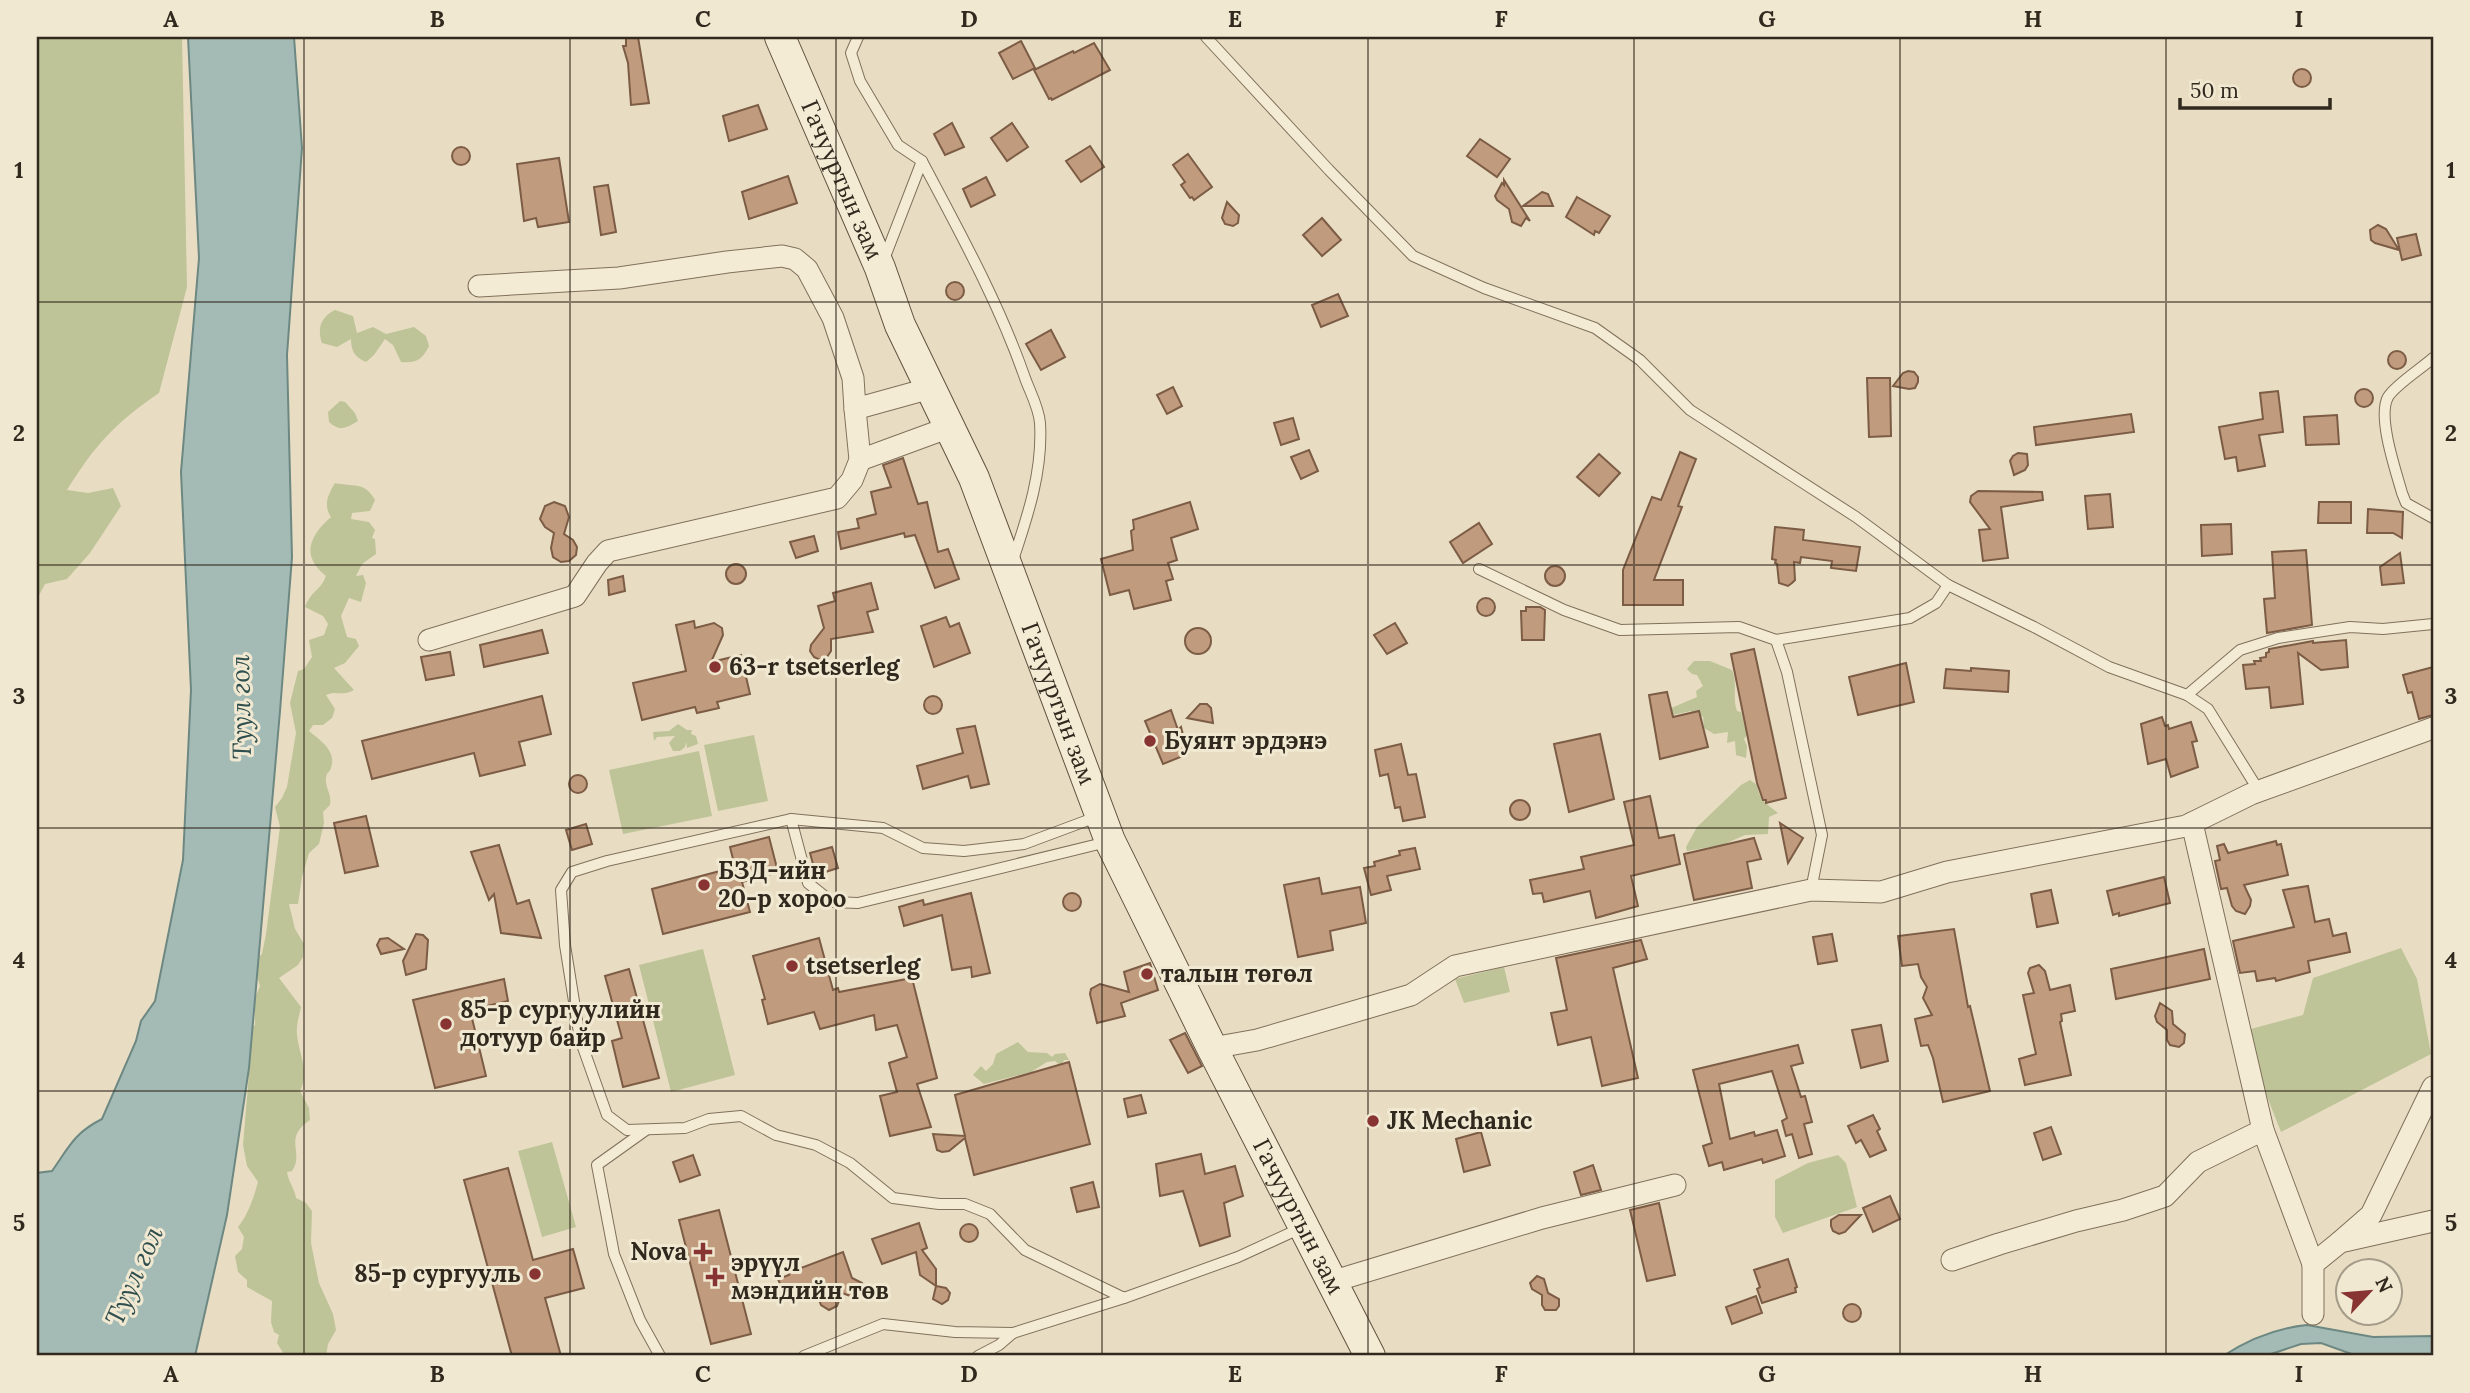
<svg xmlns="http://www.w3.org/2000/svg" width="2470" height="1393" font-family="Lora,serif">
<rect width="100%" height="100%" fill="#e8ddc2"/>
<g fill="#bec498">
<path d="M37,37H182L187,287L159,393C115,423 95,445 67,490L88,493L113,488L121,506L90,553L67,579L45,584L37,599Z"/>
<path d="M335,310L353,316L357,333L373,327L386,334L414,327L426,336L429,346C422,360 417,363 401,362L393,345L385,339L374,355L366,362C354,357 351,350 351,339L337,347L322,343C317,328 321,317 335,310Z"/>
<path d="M340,401L345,402L355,413L358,421C346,428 340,432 329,422L328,412Z"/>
<path d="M335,483C353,487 365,481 375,500L370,511L352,513L351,519L369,522L375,530L372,538L375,539L376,554L362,564L356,576L363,575L366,583L361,602L349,598L341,616L347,637L356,639L359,646L345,663L334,668L354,690C341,697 337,690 326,695L335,709L332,718L323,725H313L309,731C320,740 337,751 331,768C329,774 327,771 326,778C325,788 332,794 330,805L323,812L324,823L319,844L309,853L302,877L298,904H289L295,929L304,944L303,957L298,965L279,978L301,1007C299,1016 296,1026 297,1035C299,1055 310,1071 300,1091L309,1108L310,1120C282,1139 305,1152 292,1171L287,1172C288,1181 295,1189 296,1198L306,1203L312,1211L311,1243L319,1283L333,1314L336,1330L328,1344L326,1356H285L277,1343L279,1335L274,1332L271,1322L272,1301L247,1287V1280L238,1272L235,1256L242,1249L244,1237L238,1227C249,1213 253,1199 258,1182L247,1166L243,1145L251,1050L247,1043V1031L255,1025V998L260,986L253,962L262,954L266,934L280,827L275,807L282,798L287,787L296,733L290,703L298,671L304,669L312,657L309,640L324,635L328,624L323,616L305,607C311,591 321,590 326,576C300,556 310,535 331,517C323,505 328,495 335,483Z"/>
<path d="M1694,661H1710L1732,670C1738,683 1732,698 1737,711L1741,712L1747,735L1744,739L1747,746L1746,758L1736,755L1735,741L1727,743L1728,732L1714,734L1704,728L1703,716L1696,720L1691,711L1668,716L1669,709L1697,697L1696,691L1703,686L1697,675L1692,674L1687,669Z"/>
<path d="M678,724L687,730H692L691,734L696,736L698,744L687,748L686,742L685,747L680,751H673L669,743L675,736L657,737L654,741L653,732L669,731Z"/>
<path d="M754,735L768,801L718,811L704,745Z"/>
<path d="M699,751L712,816L623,834L609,770Z"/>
<path d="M1750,780L1757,785C1759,800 1767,804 1778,813L1769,817L1768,834L1745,835L1722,845L1687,851L1686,847L1697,827L1741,785Z"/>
<path d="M2401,948L2417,979L2431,1054L2281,1132L2261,1081L2247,1030L2303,1015L2313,978Z"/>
<path d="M703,949L735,1075L671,1092L639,965Z"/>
<path d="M1504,967L1510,992L1464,1003L1455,979Z"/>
<path d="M1018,1042L1028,1052L1047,1053L1052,1057L1055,1054L1065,1053L1069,1060H1064L1061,1066L1055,1061L1047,1062L1031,1072L984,1084L973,1075L981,1066L986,1071L993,1064L996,1054Z"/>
<path d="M552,1142L576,1227L542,1237L518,1151Z"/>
<path d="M1838,1155L1846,1163L1857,1207L1783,1233L1775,1217V1180L1808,1163Z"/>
</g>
<g fill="#a4bbb5" stroke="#6d8882" stroke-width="2">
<path d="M188,37H294L302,148L287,355L292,557L280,711L249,1068L227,1215L195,1356H37V1173L52,1171C69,1147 74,1133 102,1119L136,1041L141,1021L155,1001L183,860L191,690L181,472L199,258Z"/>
<path d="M2307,1325L2373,1337L2433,1336V1356H2357L2321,1343L2301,1344L2265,1356H2223C2249,1339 2276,1328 2307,1325Z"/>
</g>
<g fill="#c19b7d" stroke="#7c5c45" stroke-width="2">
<path d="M626,37H638L649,103L631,105L628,63L623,46H626Z"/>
<path d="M1021,41L1035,68L1013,79L999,53Z"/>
<path d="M1094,43L1110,70L1052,100L1051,98L1049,99L1034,70L1073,51L1074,53Z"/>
<circle cx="2302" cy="78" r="9"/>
<path d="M758,105L767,129L729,141L723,116Z"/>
<path d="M952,123L964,147L945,155L934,134Z"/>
<path d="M1012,123L1028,147L1007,161L991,138Z"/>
<path d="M1480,139L1510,159L1497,177L1467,156Z"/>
<path d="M1090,146L1104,167L1081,182L1066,161Z"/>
<circle cx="461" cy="156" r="9"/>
<path d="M1188,154L1212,187L1194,200L1192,197L1190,198L1181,185L1185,182L1173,165Z"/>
<path d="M559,158L569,222L538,227L536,218L524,221L517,164Z"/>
<path d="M788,176L797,203L749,219L742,192Z"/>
<path d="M986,177L995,195L971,207L963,189Z"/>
<path d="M1504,180L1530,221L1526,218L1521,226L1512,222L1509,209L1497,200L1495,196L1502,183L1504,185Z"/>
<path d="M608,185L616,232L601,235L594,187Z"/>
<path d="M1542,192L1548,194L1553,206H1523Z"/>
<path d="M1577,197L1610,216L1599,233L1595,231L1594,235L1566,217Z"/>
<path d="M1227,202L1239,215L1238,223L1233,226L1225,224L1222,218Z"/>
<path d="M1322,218L1341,240L1322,256L1303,235Z"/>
<path d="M2378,225L2386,229L2399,250L2375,243L2371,240L2370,230Z"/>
<path d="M2416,234L2421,255L2402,260L2397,238Z"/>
<circle cx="955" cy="291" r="9"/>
<path d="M1338,294L1348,316L1321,327L1312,305Z"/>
<path d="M1051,330L1065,357L1041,370L1026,344Z"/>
<circle cx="2397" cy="360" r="9"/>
<path d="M1908,371L1914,372L1918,377V382L1915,388L1909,389L1893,386L1903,373Z"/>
<path d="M1867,378H1890L1891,436L1869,437Z"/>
<path d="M1173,387L1182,406L1167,414L1157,395Z"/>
<circle cx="2364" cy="398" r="9"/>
<path d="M2278,391L2283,432L2259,435L2265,466L2238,471L2236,457L2225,459L2219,427L2263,419L2260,393Z"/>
<path d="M2131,414L2134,432L2036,445L2034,427Z"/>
<path d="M2337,415L2339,444L2306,445L2304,417Z"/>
<path d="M1293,418L1299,439L1281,445L1274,423Z"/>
<path d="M1309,450L1318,471L1301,479L1291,457Z"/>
<path d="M1680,452L1696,459L1678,506L1682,507L1654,580H1683V605H1623V570L1652,497L1661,500Z"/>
<path d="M2018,453L2027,454L2028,465L2025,470L2014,475L2010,461L2013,456Z"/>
<path d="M1599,454L1620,473L1599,496L1577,477Z"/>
<path d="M903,458L918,504L927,502L938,552L948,549L959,579L935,588L915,535L905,537L904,533L841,549L838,532L859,528L857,519L876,514L871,492L891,487L883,465Z"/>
<path d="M1978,491L2042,492L2043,500L2001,507L2008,558L1983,561L1979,530L1990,529L1970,502L1971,496Z"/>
<path d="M2110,494L2113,527L2088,529L2085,496Z"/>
<path d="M554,502L565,506L569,517L564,534L573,540L577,547L576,555L569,561L561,562L553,557L551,548L554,533L545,527L540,519L545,506Z"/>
<path d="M1190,502L1198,529L1171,538L1177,560L1168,563L1173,579L1166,581L1171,600L1134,609L1129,590L1110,595L1101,559L1133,550L1131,531L1134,529L1133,520Z"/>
<path d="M2319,502H2351V523H2318Z"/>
<path d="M2368,509L2403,512L2402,538L2393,533H2367Z"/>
<path d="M1479,523L1492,544L1463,563L1450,542Z"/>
<path d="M2231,524L2232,554L2202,556L2201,525Z"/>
<path d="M1775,527L1804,530L1803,540L1860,547L1856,571L1831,568L1832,561L1801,557L1800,563L1794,562L1795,580L1792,583L1788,586L1779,583L1777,564L1775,563L1776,560L1772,559Z"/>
<path d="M814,536L818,551L796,558L790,542Z"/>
<path d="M2306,550L2312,625L2267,633L2264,599L2275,598L2272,552Z"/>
<path d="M2400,553L2404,583L2382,585L2380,567Z"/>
<circle cx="736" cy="574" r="10"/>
<circle cx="1555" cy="576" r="10"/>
<path d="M623,576L625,591L609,595L608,580Z"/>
<path d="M871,583L878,609L867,612L873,632L831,639V651L827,657L820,660L814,657L810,651L811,645L824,628L818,606L835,601L833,593Z"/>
<circle cx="1486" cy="607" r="9"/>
<path d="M1526,607H1540L1545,610L1544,640H1522L1521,611H1526Z"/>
<path d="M946,617L950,627L959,623L970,653L934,667L921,626Z"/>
<path d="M694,621L695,628L714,623L722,628L723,635L711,662L741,655L750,694L717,702L719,708L697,713L695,707L642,720L633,683L686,671L676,625Z"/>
<path d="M1395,623L1407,643L1387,654L1374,635Z"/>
<circle cx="1198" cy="641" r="13"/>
<path d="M542,630L548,653L484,667L480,645Z"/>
<path d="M2346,640L2348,667L2321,670L2298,653L2303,704L2271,708L2269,687L2246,689L2243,665L2255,664L2254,661H2261L2260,658L2266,657V653L2269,652V649L2313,641V643Z"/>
<path d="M1754,649L1786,798L1766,803V800H1763L1757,783L1731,654Z"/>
<path d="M450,652L454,675L426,680L421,657Z"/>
<path d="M1906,663L1914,702L1858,715L1849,677Z"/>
<path d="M2433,667V715L2419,719L2412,692L2408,693L2403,675Z"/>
<path d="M1971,668L2009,671L2008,692L1944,688L1946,669L1971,671Z"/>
<path d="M1667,692L1673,717L1699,711L1708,747L1660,759L1649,695Z"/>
<path d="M542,696L551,734L519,742L525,765L480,776L474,753L372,779L362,741Z"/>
<circle cx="933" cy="705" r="9"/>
<path d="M1200,704H1207L1211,708L1213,723L1187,718Z"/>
<path d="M1171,710L1178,730L1181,727L1188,754L1163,764L1145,721Z"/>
<path d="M2162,717L2165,726L2168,725L2169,729L2191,722L2197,741L2192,742L2198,767L2171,777L2166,759L2148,764L2141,724Z"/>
<path d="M975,726L989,784L971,788L968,776L923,789L917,766L963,753L957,729Z"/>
<path d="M1600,734L1614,799L1569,812L1554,744Z"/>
<path d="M1401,744L1408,775L1416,774L1425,817L1403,821L1400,807L1395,808L1388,774L1380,776L1375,750Z"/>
<circle cx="578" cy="784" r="9"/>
<path d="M1650,796L1659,838L1674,835L1680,864L1631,876L1638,906L1596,918L1590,891L1544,902L1542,893L1533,894L1530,880L1584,869L1581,857L1634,845L1624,802Z"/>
<circle cx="1520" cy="810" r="10"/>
<path d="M366,816L378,866L345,873L334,823Z"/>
<path d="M1780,823L1803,838L1788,863Z"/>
<path d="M586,824L592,844L572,850L566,830Z"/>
<path d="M769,837L778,872L742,882L750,912L663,934L652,889L735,867L730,847Z"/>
<path d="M1754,838L1761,859L1747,862L1752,888L1694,900L1684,854Z"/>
<path d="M2276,841L2277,845L2281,844L2288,875L2244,885L2251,900L2250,906L2245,914L2236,911L2232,906L2227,888L2221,889L2215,861L2220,860L2217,846L2224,844L2228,853Z"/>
<path d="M499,845L517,904L529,900L541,938L501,933L494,894L489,900L471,852Z"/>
<path d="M832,847L838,868L816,875L810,853Z"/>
<path d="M1415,848L1420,869L1387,876L1391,890L1371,895L1364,868L1375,866L1374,862L1400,855L1399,851Z"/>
<path d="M2164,877L2170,903L2119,916V913L2113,915L2107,891Z"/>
<path d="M1319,878L1322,894L1360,887L1366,923L1330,931L1333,950L1298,957L1284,885Z"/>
<path d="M2308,886L2315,922L2329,919L2333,936L2346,933L2350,952L2308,961L2310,972L2276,981L2275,978L2257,981L2255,971L2240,973L2233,941L2294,927L2283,890Z"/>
<path d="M2051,890L2058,923L2037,927L2031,894Z"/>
<path d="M971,893L990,973L972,977L971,967L952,970L942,915L904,926L899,907L923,900L924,905Z"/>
<circle cx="1072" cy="902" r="9"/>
<path d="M1954,929L1968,1007L1970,1006L1990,1091L1943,1102L1933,1058L1928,1045L1921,1046L1915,1019L1932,1015L1923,998L1927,987L1921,977L1918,964L1902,966L1898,936Z"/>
<path d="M416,934L423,935L428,940L426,969L406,975L403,961Z"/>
<path d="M1832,934L1837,961L1818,964L1813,937Z"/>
<path d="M388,938L404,949L381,954L377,945L380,939Z"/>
<path d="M819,938L833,990L838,988L839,992L912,978L937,1078L917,1084L931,1127L890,1136L880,1096L897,1092L889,1063L907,1057L897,1025L876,1030L874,1015L820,1029L814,1012L768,1024L762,1000L765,999L753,956Z"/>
<path d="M1641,940L1647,959L1613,968L1638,1078L1602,1086L1591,1037L1558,1045L1551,1013L1567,1010L1556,958Z"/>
<path d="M2204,949L2210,979L2116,999L2111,969Z"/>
<path d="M1150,963L1158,990L1121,1003L1125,1016L1097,1023L1090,994L1091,989L1100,984L1129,992L1124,972Z"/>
<path d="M2039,965L2045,971L2050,990L2070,985L2075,1011L2061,1014L2062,1021L2060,1022L2071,1075L2025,1085L2019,1059L2036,1054L2023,995L2034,993L2028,973L2030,968Z"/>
<path d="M629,969L659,1078L623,1087L612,1041L622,1038L605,976Z"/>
<path d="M504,979L508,1001L470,1010L486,1076L435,1088L413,1000Z"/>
<path d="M2160,1003L2172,1011L2173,1024L2185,1034L2184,1043L2179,1047L2170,1045L2167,1040V1030L2157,1022L2155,1016Z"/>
<path d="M1881,1025L1888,1061L1861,1068L1852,1030Z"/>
<path d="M1185,1033L1202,1066L1188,1073L1170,1040Z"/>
<path d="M1798,1045L1803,1063L1791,1066L1801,1097L1805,1096L1812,1122L1804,1124L1812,1154L1799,1158L1792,1134L1786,1136L1782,1121L1787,1118L1772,1071L1719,1084L1730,1139L1754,1132L1755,1136L1777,1130L1785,1156L1763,1163L1762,1159L1724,1170L1722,1162L1709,1166L1703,1146L1712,1143L1693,1070Z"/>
<path d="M1069,1062L1090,1144L974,1175L965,1138L949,1151L942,1152L937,1150L933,1134L965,1136L955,1095Z"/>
<path d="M1141,1095L1146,1113L1128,1117L1124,1099Z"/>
<path d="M1873,1115L1880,1129L1877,1131L1886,1150L1870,1157L1861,1140L1856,1143L1848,1126Z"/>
<path d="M2051,1127L2061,1154L2043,1160L2034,1133Z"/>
<path d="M1481,1132L1490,1165L1464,1172L1456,1139Z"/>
<path d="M1201,1154L1205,1174L1235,1166L1243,1196L1224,1203L1230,1236L1200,1246L1183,1191L1160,1196L1156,1164Z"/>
<path d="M693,1155L700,1175L680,1182L673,1162Z"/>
<path d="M1593,1165L1601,1190L1581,1195L1574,1172Z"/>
<path d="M508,1168L533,1260L573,1249L584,1288L545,1298L561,1356H512L464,1180Z"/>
<path d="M1093,1182L1099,1207L1077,1212L1071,1188Z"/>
<path d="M1890,1196L1900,1219L1873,1232L1863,1208Z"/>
<path d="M1659,1203L1675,1275L1647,1281L1630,1210Z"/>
<path d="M719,1210L751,1334L711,1344L679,1220Z"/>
<path d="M1839,1215H1861L1845,1232L1839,1234L1833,1231L1831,1226V1220Z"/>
<path d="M919,1223L927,1248L922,1250L936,1269V1286L946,1288L950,1293L948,1300L942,1304L933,1299L936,1286L920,1275L916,1252L882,1264L872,1239Z"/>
<circle cx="969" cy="1233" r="9"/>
<path d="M843,1252L852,1278L862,1283L863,1292L860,1296L856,1298L842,1293L837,1306L829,1310L821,1305L815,1289L786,1298L778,1279L789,1275L788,1273Z"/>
<path d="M1788,1259L1797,1287L1795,1288L1796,1292L1762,1303L1757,1289L1760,1287L1754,1270Z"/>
<path d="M1537,1276L1544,1279L1548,1293L1559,1299V1306L1556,1310H1545L1542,1305V1295L1532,1289L1530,1283Z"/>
<path d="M1756,1296L1762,1313L1732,1324L1726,1307Z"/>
<circle cx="1852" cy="1313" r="9"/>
</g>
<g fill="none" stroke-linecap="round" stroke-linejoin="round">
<g stroke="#80705c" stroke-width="12">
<g id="service">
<path d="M858,37L851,53L860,81L898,145L922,161"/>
<path d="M1206,37L1329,170L1413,256L1484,288L1595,328L1640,360L1690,410L1856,517L1948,585L2034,627L2109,667L2187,695L2208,709L2259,791"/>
<path d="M883,262L922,161C959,231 999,303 1025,378C1030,392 1039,408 1040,423C1043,472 1027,518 1012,563"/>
<path d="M2433,358C2422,368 2395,385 2388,397C2377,417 2396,471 2402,493L2406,503L2433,518"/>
<path d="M1479,569L1564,610L1620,630L1739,627L1776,640L1787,672L1822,835L1811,890"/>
<path d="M1776,640L1910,618L1936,603L1948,585"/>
<path d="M2187,695L2240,650L2278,638L2350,627L2383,629L2433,624"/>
<path d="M1099,816L1024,844L964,851L923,848L883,828L791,819L607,861L572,872L561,890L565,945L580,1039L607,1115L627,1130L685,1128L709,1119L741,1116L776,1135L816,1145L850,1163L893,1198L939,1204H965L990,1214L1025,1250L1124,1298L1238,1257L1301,1228"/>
<path d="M791,819L808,883L832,902L858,903L1107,842"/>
<path d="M646,1130L597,1165L614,1254L640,1320L660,1356"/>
<path d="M804,1356L883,1324L955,1332L1013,1333L1124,1298"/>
<path d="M978,1356L999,1345L1013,1333"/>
</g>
</g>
<g stroke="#80705c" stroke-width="23">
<g id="minor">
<path d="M479,286L619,278L727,262L782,256L795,259L807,269L833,318L853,378L855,409L931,388"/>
<path d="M860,460L950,427"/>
<path d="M429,640L575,596L597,563L608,551L837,498L852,480L860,460L855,409"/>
<path d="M1212,1048L1257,1040L1411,995L1455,966L1811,890L1881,892L1947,872L2186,826L2251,794L2433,728"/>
<path d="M2263,1130L2313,1264"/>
<path d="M2340,1242L2371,1215L2433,1087"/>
<path d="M1952,1260L1999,1244L2076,1221L2123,1210L2165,1196L2198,1162L2263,1130L2192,823"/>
<path d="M1331,1282L1542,1218L1675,1185"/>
<path d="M2313,1314V1264L2340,1242L2433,1221"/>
</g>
</g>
<g stroke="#61513f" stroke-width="32">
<g id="secondary">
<path id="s1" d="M780,37L880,268L900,325L974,478L1110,841L1212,1048L1370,1356"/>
</g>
</g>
<use href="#service" stroke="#f4ebd4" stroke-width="10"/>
<use href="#minor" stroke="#f4ebd4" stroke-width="21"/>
<use href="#secondary" stroke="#f4ebd4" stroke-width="30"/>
</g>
<path fill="none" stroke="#31281e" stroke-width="2" stroke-opacity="0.55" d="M304,37V1356M570,37V1356M836,37V1356M1102,37V1356M1368,37V1356M1634,37V1356M1900,37V1356M2166,37V1356M37,302H2433M37,565H2433M37,828H2433M37,1091H2433"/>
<g fill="#873433" stroke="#f0e8d1" stroke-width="2.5">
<circle cx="715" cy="667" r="7"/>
<circle cx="1150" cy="741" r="7"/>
<circle cx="704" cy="885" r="7"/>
<circle cx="792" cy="966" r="7"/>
<circle cx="1147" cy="974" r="7"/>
<circle cx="446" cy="1024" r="7"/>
<circle cx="1373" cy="1121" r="7"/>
<path d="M699.5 1241.5h7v7h7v7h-7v7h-7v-7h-7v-7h7z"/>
<circle cx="535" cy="1274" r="7"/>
<path d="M711.5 1266.5h7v7h7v7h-7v7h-7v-7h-7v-7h7z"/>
</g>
<g text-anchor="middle" stroke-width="6" stroke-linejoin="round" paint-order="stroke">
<g font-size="24" fill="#31281e" stroke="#f0e8d1">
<text dy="8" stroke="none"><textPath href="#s1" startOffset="156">Гачууртын зам</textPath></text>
<text dy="8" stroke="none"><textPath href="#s1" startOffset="723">Гачууртын зам</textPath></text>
<text dy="8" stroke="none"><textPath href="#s1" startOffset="1290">Гачууртын зам</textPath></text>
</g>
<g font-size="24" font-weight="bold" fill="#31281e" stroke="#f0e8d1" text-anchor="start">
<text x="729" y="675">63-r tsetserleg</text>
<text x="1164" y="749">Буянт эрдэнэ</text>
<text x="718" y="879">БЗД-ийн<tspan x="718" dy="28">20-р хороо</tspan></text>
<text x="806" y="974">tsetserleg</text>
<text x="1161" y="982">талын төгөл</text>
<text x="460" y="1018">85-р сургуулийн<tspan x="460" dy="28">дотуур байр</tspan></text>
<text x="1387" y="1129">JK Mechanic</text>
<text x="687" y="1260" text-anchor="end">Nova</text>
<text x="731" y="1271">эрүүл<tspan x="731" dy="28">мэндийн төв</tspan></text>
<text x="521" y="1282" text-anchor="end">85-р сургууль</text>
</g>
<g font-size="26" font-style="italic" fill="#2f4f4e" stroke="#f0e8d1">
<text transform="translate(241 707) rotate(-91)" y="9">Туул гол</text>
<text transform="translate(134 1276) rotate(-66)" y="9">Туул гол</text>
</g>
</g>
<rect width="2470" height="1393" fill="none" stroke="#f0e8d1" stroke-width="77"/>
<g transform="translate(2369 1292) rotate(64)"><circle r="33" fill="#f0e8d1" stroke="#a49b89" stroke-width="2"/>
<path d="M0-5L12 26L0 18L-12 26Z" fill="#873433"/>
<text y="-10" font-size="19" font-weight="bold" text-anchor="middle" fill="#31281e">N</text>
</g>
<path d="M2180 98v10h150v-10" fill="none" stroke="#31281e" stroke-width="3.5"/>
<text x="2190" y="98" font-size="21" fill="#31281e" stroke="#f0e8d1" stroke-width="5" paint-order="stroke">50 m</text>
<rect x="38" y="38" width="2394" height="1316" fill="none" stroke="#31281e" stroke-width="2.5"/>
<g font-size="23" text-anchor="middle" font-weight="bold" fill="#31281e">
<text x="171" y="27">A</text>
<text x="437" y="27">B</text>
<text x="703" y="27">C</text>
<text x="969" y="27">D</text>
<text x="1235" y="27">E</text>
<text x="1501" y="27">F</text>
<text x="1767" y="27">G</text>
<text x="2033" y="27">H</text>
<text x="2299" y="27">I</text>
<text x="19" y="178">1</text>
<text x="2451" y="178">1</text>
<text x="19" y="441">2</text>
<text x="2451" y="441">2</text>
<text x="19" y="704">3</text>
<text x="2451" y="704">3</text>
<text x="19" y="968">4</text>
<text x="2451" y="968">4</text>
<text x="19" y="1231">5</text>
<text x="2451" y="1231">5</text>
<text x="171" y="1382">A</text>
<text x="437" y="1382">B</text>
<text x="703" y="1382">C</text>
<text x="969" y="1382">D</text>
<text x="1235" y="1382">E</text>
<text x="1501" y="1382">F</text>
<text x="1767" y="1382">G</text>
<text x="2033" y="1382">H</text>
<text x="2299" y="1382">I</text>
</g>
</svg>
